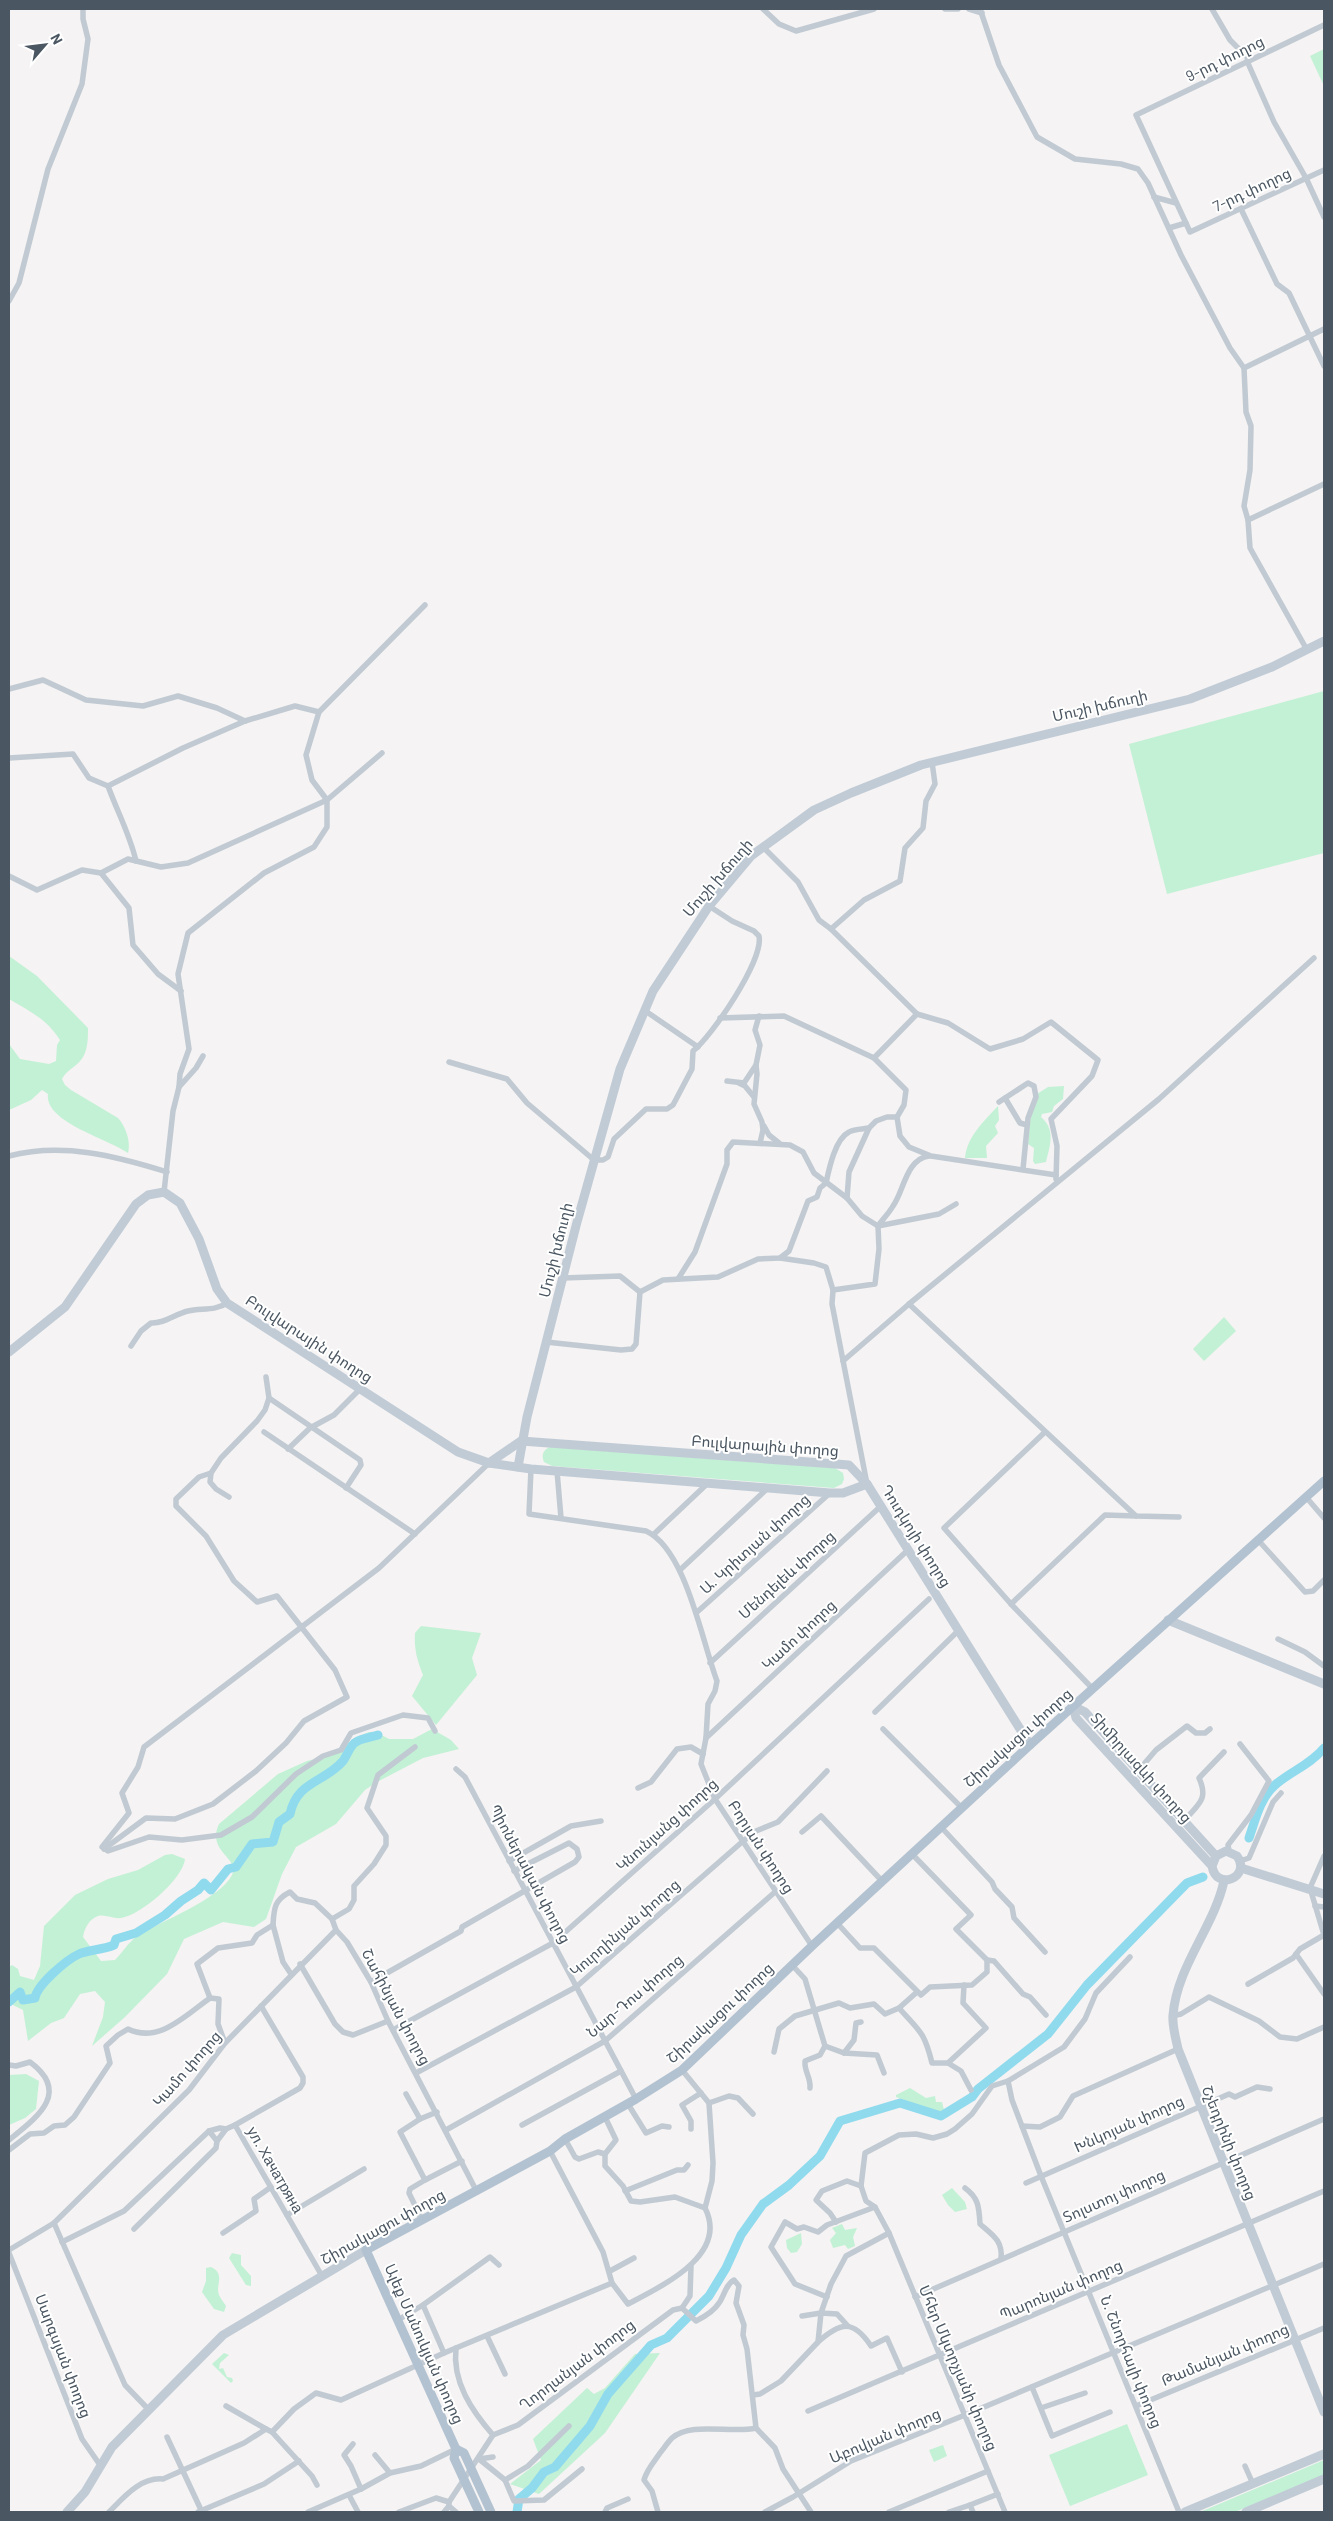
<svg xmlns="http://www.w3.org/2000/svg" width="1333" height="2521" font-family="Barlow,'Noto Sans Armenian',sans-serif">
<rect width="100%" height="100%" fill="#f5f3f3"/>
<g fill="#c3f1d5">
<path d="M1324,49V86L1310,56Z"/>
<path d="M1324,691V853L1167,894L1129,744Z"/>
<path d="M9,956L37,976L88,1028C88,1041 88,1056 76,1065C70,1070 66,1072 62,1079L65,1085L71,1090L118,1118C126,1127 131,1142 128,1153C109,1139 44,1122 48,1094L42,1090L31,1100L9,1110V1044L20,1059L49,1064L56,1061L57,1045L60,1040C47,1019 29,1011 9,999Z"/>
<path d="M1064,1086L1063,1099L1054,1106L1052,1112L1042,1114L1041,1117C1056,1130 1050,1145 1046,1162L1035,1164L1033,1161L1034,1148L1028,1144L1031,1113L1037,1094L1048,1087Z"/>
<path d="M998,1106L999,1120L995,1126L998,1133L986,1146L987,1158H965C967,1137 983,1122 998,1106Z"/>
<path d="M1224,1317L1236,1331L1204,1361L1193,1349Z"/>
<path d="M550,1447L835,1468L843,1473L844,1479L842,1484L834,1488L552,1466L544,1462C541,1455 543,1450 550,1447Z"/>
<path d="M421,1626L481,1633L472,1658L477,1675L436,1725L412,1696L423,1675C417,1660 414,1649 415,1633Z"/>
<path d="M432,1729L451,1740L459,1749L423,1758L377,1782L365,1790L336,1824L296,1847L282,1874L266,1919L254,1927L223,1922L184,1939L167,1974L125,2017L92,2046L103,2017L105,2002L95,1991L80,1994L64,2018L51,2023L28,2041L23,2010L9,2003V1967L12,1965L18,1969L20,1976L34,1980L40,1966L44,1926L75,1895L108,1879L138,1870L165,1855L172,1854L185,1859C183,1879 141,1915 121,1918C113,1919 105,1914 98,1916C89,1919 84,1929 83,1937L101,1961L115,1960C122,1953 128,1943 136,1937C160,1921 219,1900 232,1875C241,1858 206,1852 219,1824L278,1774L307,1761L328,1756L355,1738L369,1732H376L389,1739H413Z"/>
<path d="M26,2074L39,2081L36,2109L25,2118L9,2125V2075Z"/>
<path d="M910,2088L926,2098L935,2096L936,2102H942L944,2110L938,2112L896,2097V2095Z"/>
<path d="M952,2188L965,2202L967,2209L955,2212L948,2205L942,2195Z"/>
<path d="M842,2224L845,2230L857,2228L853,2237L855,2246L848,2249L845,2245L833,2248L830,2240L836,2233L832,2228Z"/>
<path d="M801,2233L802,2244L797,2252L791,2253L787,2248L786,2240Z"/>
<path d="M232,2253L241,2255V2265L251,2276V2286L246,2285L229,2258Z"/>
<path d="M211,2267C226,2274 215,2285 219,2295C221,2299 224,2303 226,2306L224,2312L214,2309L202,2292L206,2281V2268Z"/>
<path d="M224,2353L229,2355L220,2363L219,2369L223,2368L227,2377L232,2378L233,2381L231,2383L212,2364Z"/>
<path d="M660,2353L605,2433L539,2494L510,2484L541,2460L533,2439L587,2388L594,2394L605,2388L635,2354Z"/>
<path d="M1127,2424L1148,2475L1070,2506L1049,2455Z"/>
<path d="M943,2445L947,2456L934,2462L929,2450Z"/>
<path d="M1324,2460V2475L1235,2512H1200Z"/>
</g>
<g fill="none" stroke-linecap="round" stroke-linejoin="round">
<g stroke="#90daee" stroke-width="9">
<path d="M1249,1838C1255,1821 1260,1798 1275,1785C1291,1771 1310,1765 1324,1748"/>
<path d="M9,2002L20,1992L23,2000L35,1998C37,1985 66,1960 79,1954C88,1950 102,1950 114,1945L116,1939L136,1933L165,1915L181,1901L198,1890L204,1883L211,1890L228,1869L236,1867L252,1844L273,1842L279,1822L290,1814C297,1781 324,1783 343,1761C347,1756 350,1745 356,1742C361,1738 372,1737 378,1735"/>
<path d="M517,2512L519,2499L532,2488L544,2472L555,2467L590,2426L608,2394L651,2345L667,2338L709,2296L726,2268L741,2235L763,2204L789,2185L820,2156L840,2121L900,2103L941,2116L972,2097L978,2089L1048,2034L1087,1985L1187,1883L1203,1877"/>
</g>
<g stroke="#c1cad2" stroke-width="5.5">
<path d="M763,9L779,24L796,31L874,9"/>
<path d="M945,9H958"/>
<path d="M969,9L982,13"/>
<path d="M980,9L999,65L1037,137L1075,159L1121,164L1138,169L1148,183L1181,255L1230,348L1244,368L1324,329"/>
<path d="M1212,9L1230,40L1250,60"/>
<path d="M1324,25L1136,115L1190,232L1324,170"/>
<path d="M1247,61L1274,122L1306,178L1324,217"/>
<path d="M1154,197L1176,203"/>
<path d="M1241,209L1277,284L1289,293L1324,366"/>
<path d="M1169,228L1186,223"/>
<path d="M9,301L19,283L48,169L82,84L88,39L83,19V9"/>
<path d="M1244,368L1246,412L1251,426L1250,470L1244,506L1248,520L1324,484"/>
<path d="M1248,520L1250,548L1307,650"/>
<path d="M9,689L43,680L86,700L143,706L178,696L217,708L245,721"/>
<path d="M9,758L73,754L89,778L108,786L183,748L245,721L295,706L319,712L425,605"/>
<path d="M108,786C117,811 130,835 136,861"/>
<path d="M763,847L798,882L819,920L831,929L917,1014L874,1058"/>
<path d="M101,873L129,908L133,945L158,974L181,991"/>
<path d="M9,876L37,890L82,870L101,873L128,859L161,867L188,863L327,800L382,753"/>
<path d="M831,929L864,900L900,881L905,848L923,828L926,801L935,784L932,762"/>
<path d="M644,1010L698,1047"/>
<path d="M917,1014L948,1023L990,1049L1023,1039L1051,1022L1098,1060L1092,1076L1051,1119L1057,1146L1056,1179"/>
<path d="M759,1016L755,1030L760,1045L756,1065L757,1074L754,1104L762,1122L763,1130L760,1143"/>
<path d="M720,1018L784,1016L874,1058L906,1090L904,1105L897,1117L900,1136L909,1147L931,1156L1056,1175"/>
<path d="M449,1062L507,1079L527,1103L594,1160H603L608,1157L614,1139L646,1109H667L673,1105L692,1069L693,1051C712,1036 764,960 759,936L754,931L732,921L709,906"/>
<path d="M727,1081L744,1083L756,1065"/>
<path d="M739,1083L745,1086L754,1097"/>
<path d="M179,1087L180,1074L189,1049L178,974L188,933L264,873L314,847L327,827V800L312,780L306,755L319,712"/>
<path d="M1005,1098L1020,1123L1027,1125"/>
<path d="M999,1102L1028,1083L1034,1086L1036,1097L1028,1118L1023,1169"/>
<path d="M764,1126L769,1135L779,1143"/>
<path d="M9,1156C62,1142 116,1156 167,1172"/>
<path d="M929,1156C906,1159 904,1191 893,1206C889,1213 883,1219 878,1226L939,1214L956,1204"/>
<path d="M164,1192L173,1111L179,1087L196,1068L203,1056"/>
<path d="M780,1258L814,1263L826,1267L833,1290L832,1304L867,1484"/>
<path d="M563,1278L620,1276L640,1292L663,1280L718,1277L758,1259L780,1258L789,1251L808,1201L817,1197L820,1188L826,1183C829,1169 835,1139 849,1132C854,1129 863,1129 869,1128"/>
<path d="M678,1279L695,1252L727,1164V1150L733,1142L790,1145L803,1152L814,1173L847,1198"/>
<path d="M833,1290L875,1284L879,1249L878,1226L862,1216L847,1198L849,1172L869,1128L876,1121L887,1117H897"/>
<path d="M909,1304L1136,1516L1179,1517"/>
<path d="M546,1342L621,1350L632,1349L636,1344L640,1292"/>
<path d="M131,1346L141,1331L151,1323C164,1324 175,1314 188,1311C201,1308 216,1311 227,1303"/>
<path d="M843,1361L909,1304L1159,1099L1314,958"/>
<path d="M266,1377L269,1398L360,1460L361,1465L346,1488"/>
<path d="M264,1432L415,1534"/>
<path d="M1045,1432L944,1528L1011,1604L1092,1688"/>
<path d="M288,1449L310,1428L334,1415L361,1388"/>
<path d="M531,1469L529,1514L646,1531C686,1549 702,1642 717,1681L715,1691L708,1704L706,1738L701,1764L715,1799L812,1946"/>
<path d="M557,1471L561,1518"/>
<path d="M211,1473L210,1482L216,1489L229,1497"/>
<path d="M1306,1497L1324,1518"/>
<path d="M654,1534L708,1483"/>
<path d="M1258,1540L1305,1592L1313,1591L1324,1580"/>
<path d="M681,1569L769,1487"/>
<path d="M1011,1604L1105,1515L1136,1516"/>
<path d="M696,1613L830,1493"/>
<path d="M1278,1639L1305,1652L1324,1666"/>
<path d="M710,1663L881,1506"/>
<path d="M875,1712L959,1630"/>
<path d="M883,1729L962,1808"/>
<path d="M435,1731L428,1718L403,1715L351,1733L341,1750L323,1756L296,1774L252,1817L221,1835L182,1840L149,1837L108,1851L102,1847L129,1813L122,1793L138,1767L144,1747L379,1568L489,1463"/>
<path d="M706,1738L909,1549"/>
<path d="M456,1769L465,1777L636,2099"/>
<path d="M1138,1771L1156,1750L1187,1726L1196,1733H1205L1210,1729"/>
<path d="M638,1788L651,1782L677,1749L691,1747L703,1754"/>
<path d="M1184,1821C1198,1804 1209,1800 1199,1778L1224,1752"/>
<path d="M941,1827L992,1882L995,1889L1012,1907L1014,1918L1045,1952"/>
<path d="M802,1832L821,1816L882,1881"/>
<path d="M104,1849L146,1818L175,1819L213,1804L256,1771L286,1743L304,1721L347,1697L335,1670L277,1596L257,1602L234,1581L206,1536L176,1506V1499L199,1477L211,1473L221,1458L257,1421L265,1410L269,1398"/>
<path d="M1229,1851L1228,1845L1251,1815L1269,1781L1240,1744"/>
<path d="M509,1861L571,1826L601,1821"/>
<path d="M1240,1861L1249,1858L1273,1802L1281,1793"/>
<path d="M1315,1906L1324,1907"/>
<path d="M332,1919L349,1909L354,1900V1886L374,1864L386,1845V1836L367,1808L378,1775L415,1747"/>
<path d="M837,1923L860,1948H874L921,1995L930,1987L972,1985L987,1972V1960L956,1929L971,1915L912,1854"/>
<path d="M273,1925C274,1909 274,1900 290,1892L297,1899L315,1903L332,1919L336,1930L347,1942L371,1982L388,2021L477,2192"/>
<path d="M1296,1954L1324,1994"/>
<path d="M987,1960L994,1961L1023,1994L1030,1997L1046,2015"/>
<path d="M300,1964L335,2024L343,2032L353,2035L388,2021"/>
<path d="M792,1965L805,1979L825,2046L844,2053L877,2055L884,2073"/>
<path d="M371,1982L461,1931L462,1927L575,1862L579,1857L577,1849L569,1843L514,1871"/>
<path d="M1248,1984L1293,1958L1300,1949L1324,1935L1310,1888L1324,1856"/>
<path d="M917,1992L899,2008C920,2032 924,2031 932,2063H948L986,2028L963,2003L964,1985"/>
<path d="M210,1998L197,1964L218,1948L252,1943L257,1935L273,1925L283,1962L291,1974"/>
<path d="M210,1998L219,1999L218,2024L225,2043"/>
<path d="M261,2006L303,2077V2083L300,2088L235,2125L322,2276"/>
<path d="M1172,2016L1181,2014L1209,1997L1259,2021L1280,2037L1297,2039L1324,2027"/>
<path d="M393,2030L553,1943L715,1799L929,1599"/>
<path d="M774,2052L779,2029L795,2016L839,2003L850,2008L874,2004L885,2014L899,2008"/>
<path d="M844,2053L854,2040L856,2023L861,2022"/>
<path d="M948,2063L961,2071L971,2090"/>
<path d="M9,2065L16,2066L30,2062C72,2093 36,2118 9,2140"/>
<path d="M416,2073L576,1987L742,1842L756,1831L778,1822L827,1771"/>
<path d="M1008,2081L1012,2100L1041,2176L1179,2512"/>
<path d="M810,2088C811,2077 804,2072 805,2061L820,2055L825,2046"/>
<path d="M406,2094L420,2119L437,2112"/>
<path d="M709,2103L729,2096L738,2098L753,2114"/>
<path d="M628,2104L646,2133L662,2126L669,2127"/>
<path d="M605,2117L616,2140L605,2154V2166L623,2186L631,2201L640,2202L675,2197L705,2208"/>
<path d="M420,2119L400,2132L425,2180L410,2189L409,2193L422,2220"/>
<path d="M522,2125L621,2071"/>
<path d="M1022,2126L1040,2127L1060,2117L1073,2096L1178,2049"/>
<path d="M691,2129V2121L682,2105L701,2093"/>
<path d="M446,2130L605,2041L775,1892"/>
<path d="M565,2139L575,2157L579,2159L598,2152L605,2154"/>
<path d="M217,2141L226,2129L235,2125"/>
<path d="M9,2150L30,2134L44,2133L54,2126L65,2125L74,2117L110,2063L106,2046L118,2035L128,2029C159,2044 186,2015 210,1998"/>
<path d="M550,2151L603,2252L612,2283L628,2304C662,2286 729,2255 705,2208L712,2181L713,2163L709,2103L682,2070"/>
<path d="M425,2180L462,2161"/>
<path d="M1026,2183L1229,2094L1235,2097L1257,2087L1270,2089"/>
<path d="M965,2188C979,2198 979,2208 980,2224C993,2235 1003,2241 1001,2259"/>
<path d="M625,2191L677,2170H684L688,2165"/>
<path d="M287,2215L364,2169"/>
<path d="M836,2222L830,2213L816,2200L822,2191L847,2181L861,2186"/>
<path d="M54,2223L125,2385L149,2410"/>
<path d="M134,2229L216,2148L217,2141L209,2131"/>
<path d="M223,2233L256,2211L254,2199L271,2187"/>
<path d="M62,2242L124,2211L209,2131L220,2128L226,2129"/>
<path d="M9,2250L54,2223L189,2090L225,2043L336,1930"/>
<path d="M9,2253L82,2439L100,2465"/>
<path d="M610,2271L634,2258"/>
<path d="M827,2297L795,2284L771,2247L785,2222L797,2229L804,2227L818,2232L827,2225L875,2207"/>
<path d="M915,2297L1324,2119"/>
<path d="M423,2305L444,2353"/>
<path d="M682,2308L690,2296L691,2266"/>
<path d="M802,2316L821,2313L837,2314L847,2325"/>
<path d="M398,2320L423,2305L490,2257L499,2265"/>
<path d="M487,2336L505,2374"/>
<path d="M818,2342C841,2322 853,2319 871,2346L887,2338L902,2372"/>
<path d="M1032,2387L1052,2436L1110,2412"/>
<path d="M753,2395L760,2394L781,2381L818,2342L821,2313L831,2284L846,2256L889,2233"/>
<path d="M226,2406L266,2429"/>
<path d="M1136,2406L1324,2328"/>
<path d="M1041,2408L1085,2393"/>
<path d="M808,2411L1324,2191"/>
<path d="M272,2432L312,2476L317,2485"/>
<path d="M493,2435L518,2425L673,2310L682,2308L696,2321C704,2317 714,2311 719,2303C724,2296 726,2284 734,2280L739,2286L736,2303L744,2325L743,2335L747,2349L756,2428L775,2448L783,2469L811,2512"/>
<path d="M167,2437L202,2512"/>
<path d="M353,2444L344,2455L351,2466L361,2489"/>
<path d="M375,2455L390,2473"/>
<path d="M493,2457L479,2459L505,2480L528,2466L569,2426"/>
<path d="M1245,2466L1253,2484"/>
<path d="M505,2480L514,2501L544,2500L582,2469"/>
<path d="M349,2495L358,2512"/>
<path d="M109,2512C123,2498 140,2477 163,2479L244,2443L266,2429L272,2432L294,2409L316,2393L341,2400L444,2353L612,2283"/>
<path d="M198,2512L264,2484L299,2461"/>
<path d="M308,2512L361,2489L390,2473L421,2466L456,2449"/>
<path d="M399,2512L436,2498L449,2502"/>
<path d="M444,2512L449,2506"/>
<path d="M456,2512L449,2506V2502L493,2435C472,2411 452,2382 456,2348"/>
<path d="M605,2512L607,2508L628,2499"/>
<path d="M658,2512L652,2491L644,2480C647,2469 654,2462 660,2453C664,2448 668,2442 672,2438C691,2421 732,2434 756,2428"/>
<path d="M765,2512L793,2497L851,2461L965,2415L1324,2264"/>
<path d="M889,2512L988,2471"/>
<path d="M949,2512L970,2505"/>
<path d="M973,2512L970,2505L998,2494"/>
<path d="M1005,2512L889,2233L875,2207L866,2201L861,2186L865,2153L899,2135L916,2134L933,2138L947,2134L955,2129L972,2114L992,2086L1008,2081L1064,2047L1085,2019L1096,1993L1130,1957"/>
</g>
<g stroke="#c1cbd6" stroke-width="9">
<path d="M9,1352L65,1307L136,1204L148,1195L164,1192L180,1203L199,1239L217,1289L227,1303L458,1452L489,1463L531,1469L830,1493H843L867,1484"/>
<path d="M489,1463L521,1441L849,1465L867,1484L1030,1745"/>
<path d="M518,1467L527,1417L577,1222L620,1069L653,991L709,906L751,856L814,810L851,793L921,765L1190,699L1272,667L1324,641"/>
<path d="M1168,1620L1324,1684"/>
<path d="M1073,1706L1076,1718L1212,1866C1216,1892 1252,1877 1237,1856L1226,1851L1216,1856L1212,1866"/>
<path d="M1073,1706L1085,1712L1216,1856"/>
<path d="M1241,1868L1324,1894"/>
<path d="M1224,1881C1214,1927 1177,1966 1173,2015C1172,2026 1176,2039 1178,2049L1324,2412"/>
<path d="M67,2512L85,2492L112,2447L223,2335L366,2250"/>
<path d="M1185,2512L1324,2454"/>
<path d="M1246,2512L1324,2479"/>
</g>
<path stroke="#b3c2d1" stroke-width="9" d="M456,2449L366,2250L550,2151L565,2139L636,2099L682,2070L812,1946L1030,1745L1324,1481"/>
<path stroke="#b3c2d1" stroke-width="9" d="M479,2512L454,2458L456,2449L464,2453L491,2512"/>
</g>
<g text-anchor="middle" stroke-width="4" stroke-linejoin="round" paint-order="stroke">
<g font-size="15" fill="#4a5661" stroke="#fff">
<text transform="translate(1225 59) rotate(-26)" y="5">9-րդ փողոց</text>
<text transform="translate(1252 190) rotate(-25)" y="5">7-րդ փողոց</text>
<text transform="translate(1100 706) rotate(-13)" y="5">Մուշի խճուղի</text>
<text transform="translate(718 878) rotate(-49)" y="5">Մուշի խճուղի</text>
<text transform="translate(556 1250) rotate(-76)" y="5">Մուշի խճուղի</text>
<text transform="translate(309 1339) rotate(33)" y="5">Բուլվարային փողոց</text>
<text transform="translate(765 1446) rotate(4)" y="5">Բուլվարային փողոց</text>
<text transform="translate(916 1536) rotate(58)" y="5">Դուդկոյի փողոց</text>
<text transform="translate(755 1544) rotate(-42)" y="5">Ա. Կրիտյան փողոց</text>
<text transform="translate(787 1575) rotate(-42)" y="5">Մենդելեև փողոց</text>
<text transform="translate(799 1635) rotate(-43)" y="5">Կամո փողոց</text>
<text transform="translate(1018 1738) rotate(-42)" y="5">Շիրակացու փողոց</text>
<text transform="translate(1141 1768) rotate(48)" y="5">Տիմիրյազևի փողոց</text>
<text transform="translate(667 1825) rotate(-42)" y="5">Կնունյանց փողոց</text>
<text transform="translate(761 1847) rotate(57)" y="5">Բորյան փողոց</text>
<text transform="translate(530 1874) rotate(62)" y="5">Պիոներական փողոց</text>
<text transform="translate(625 1928) rotate(-41)" y="5">Կուրղինյան փողոց</text>
<text transform="translate(635 1996) rotate(-40)" y="5">Նար-Դոս փողոց</text>
<text transform="translate(396 2007) rotate(62)" y="5">Շահինյան փողոց</text>
<text transform="translate(720 2013) rotate(-43)" y="5">Շիրակացու փողոց</text>
<text transform="translate(187 2069) rotate(-49)" y="5">Կամո փողոց</text>
<text transform="translate(1129 2124) rotate(-24)" y="5">Խնկոյան փողոց</text>
<text transform="translate(1229 2143) rotate(68)" y="5">Շչեդրինի փողոց</text>
<text transform="translate(275 2170) rotate(60)" y="5">ул. Хачатряна</text>
<text transform="translate(1114 2196) rotate(-24)" y="5">Տոլստոյ փողոց</text>
<text transform="translate(383 2227) rotate(-29)" y="5">Շիրակացու փողոց</text>
<text transform="translate(1061 2290) rotate(-23)" y="5">Պարոնյան փողոց</text>
<text transform="translate(424 2344) rotate(66)" y="5">Ալեք Մանուկյան փողոց</text>
<text transform="translate(1225 2355) rotate(-23)" y="5">Թամանյան փողոց</text>
<text transform="translate(63 2356) rotate(69)" y="5">Սարգսյան փողոց</text>
<text transform="translate(1131 2362) rotate(68)" y="5">Ն. Շնորհալի փողոց</text>
<text transform="translate(577 2365) rotate(-37)" y="5">Ղորղանյան փողոց</text>
<text transform="translate(958 2368) rotate(67)" y="5">Մհեր Մկտրչյանի փողոց</text>
<text transform="translate(885 2436) rotate(-23)" y="5">Աբովյան փողոց</text>
</g>
</g>
<rect width="1333" height="2521" fill="none" stroke="#4a5661" stroke-width="20"/>
<g transform="translate(45 45) rotate(62)" stroke="#ffffff" stroke-width="4" paint-order="stroke">
<path d="M0-4L9 19L0 12L-9 19Z" fill="#4a5661"/>
<text y="-8" font-size="14" font-weight="bold" text-anchor="middle" fill="#4a5661">N</text>
</g>
</svg>
